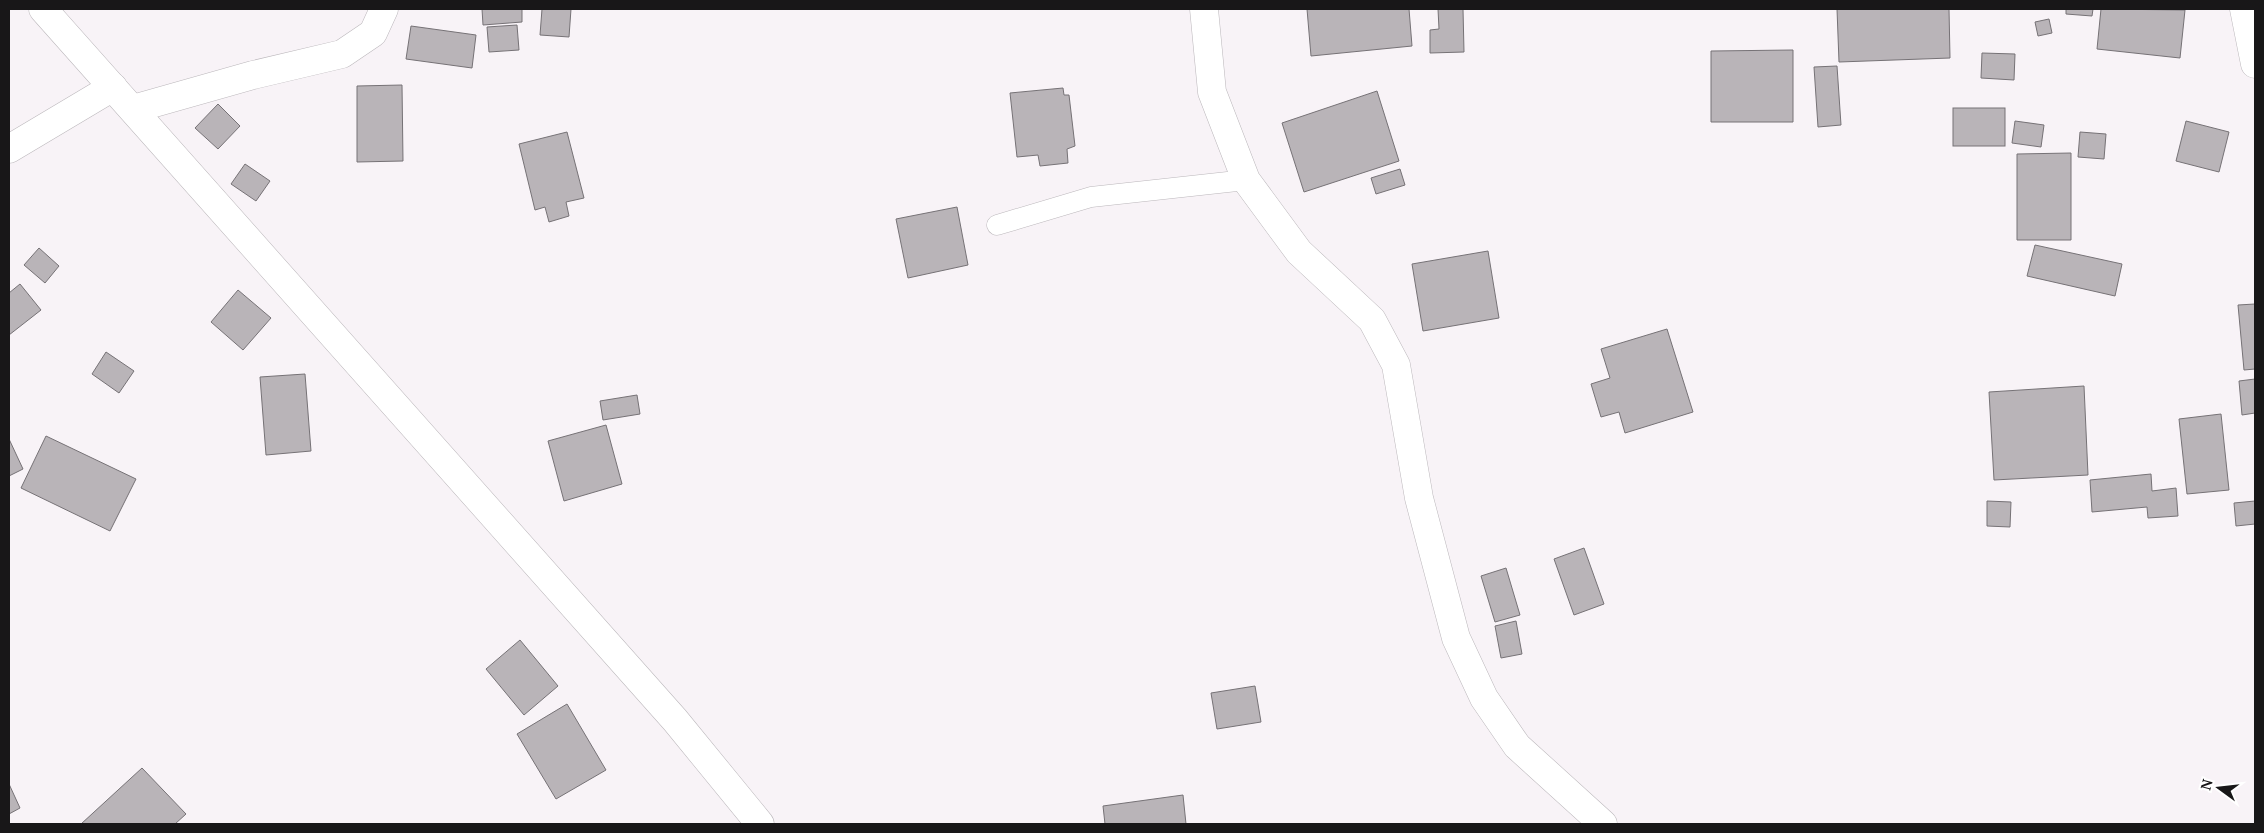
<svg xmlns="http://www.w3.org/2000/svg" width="2264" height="833" font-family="'PT Serif',serif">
<rect width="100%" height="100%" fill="#f8f3f7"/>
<g fill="#b9b4b8" stroke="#767276">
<path d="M482,9H522V22L483,25Z"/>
<path d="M542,9H571L569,37L540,35Z"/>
<path d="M1307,9H1409L1412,46L1311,56Z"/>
<path d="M1438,9H1463L1464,52L1430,53V30L1439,29Z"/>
<path d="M1837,9H1949L1950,58L1839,62Z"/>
<path d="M2066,9H2093L2092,16L2066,14Z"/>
<path d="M2101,9L2185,10L2180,58L2097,49Z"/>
<path d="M2049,19L2052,33L2038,36L2035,22Z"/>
<path d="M517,25L519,50L489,52L487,27Z"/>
<path d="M411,26L476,35L472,68L406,59Z"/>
<path d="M1793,50V122H1711V51Z"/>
<path d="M1982,53L2015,54L2014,80L1981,78Z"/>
<path d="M1837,66L1841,125L1818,127L1814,67Z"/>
<path d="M402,85L403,161L357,162V86Z"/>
<path d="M1063,88L1064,95H1069L1075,146L1067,149L1068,163L1040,166L1038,155L1017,157L1010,93Z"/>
<path d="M1377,91L1399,161L1304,192L1282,123Z"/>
<path d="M218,104L240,126L218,149L195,128Z"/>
<rect x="1953" y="108" width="52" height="38"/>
<path d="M2015,121L2044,125L2041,147L2012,143Z"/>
<path d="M2186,121L2229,132L2219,172L2176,161Z"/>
<path d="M567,132L584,198L566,202L569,216L549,222L545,207L535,210L519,144Z"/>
<path d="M2080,132L2106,134L2104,159L2078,157Z"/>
<path d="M2071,153V240H2017V154Z"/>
<path d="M245,164L270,181L256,201L231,184Z"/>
<path d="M1400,169L1405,185L1376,194L1371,178Z"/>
<path d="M957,207L968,265L908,278L896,219Z"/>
<path d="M2035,245L2122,264L2115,296L2027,276Z"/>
<path d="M39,248L59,266L45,283L24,265Z"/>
<path d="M1488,251L1499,318L1423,331L1412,264Z"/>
<path d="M20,284L41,310L9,335V293Z"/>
<path d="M238,290L271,318L243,350L211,322Z"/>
<path d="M2255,304V369L2244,370L2238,305Z"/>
<path d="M1667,329L1693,412L1625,433L1619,412L1601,417L1591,384L1610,378L1601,349Z"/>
<path d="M106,352L134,371L119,393L92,374Z"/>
<path d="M305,374L311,451L266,455L260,377Z"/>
<path d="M2255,379V413L2242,415L2239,381Z"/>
<path d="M2084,386L2088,475L1994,480L1989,392Z"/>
<path d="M637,395L640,414L603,420L600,401Z"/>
<path d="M2221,414L2229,490L2187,494L2179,419Z"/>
<path d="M606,425L622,484L564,501L548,441Z"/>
<path d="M46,436L136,479L110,531L21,488Z"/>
<path d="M9,439L23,469L9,476Z"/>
<path d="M2151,474L2152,491L2176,488L2178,516L2148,518L2147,507L2092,512L2090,480Z"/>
<path d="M1987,501L2011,502L2010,527L1987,526Z"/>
<path d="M2255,501V524L2236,526L2234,503Z"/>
<path d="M1584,548L1604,604L1574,615L1554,559Z"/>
<path d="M1506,568L1520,615L1495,622L1481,576Z"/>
<path d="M1516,621L1522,654L1501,658L1495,626Z"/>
<path d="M520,640L558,686L524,715L486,669Z"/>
<path d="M1255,686L1261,722L1217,729L1211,693Z"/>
<path d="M567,704L606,770L556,799L517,734Z"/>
<path d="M142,768L186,814L175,824H81Z"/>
<path d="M9,784L20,808L9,814Z"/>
<path d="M1183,795L1186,824H1105L1103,806Z"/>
</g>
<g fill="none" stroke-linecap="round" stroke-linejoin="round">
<g stroke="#bbb7bb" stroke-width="21">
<path id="service" d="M997,225L1091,197L1246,180"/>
</g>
<g stroke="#bbb7bb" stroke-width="29">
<g id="minor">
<path d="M1204,9L1212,92L1246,180L1299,252L1372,320L1396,365L1419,498L1456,638L1484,698L1517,746L1603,824"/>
<path d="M2244,9L2255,64"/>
<path d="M133,109L253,75L342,54L373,33L384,9"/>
<path d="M9,149L113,87"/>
</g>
</g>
<g stroke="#bbb7bb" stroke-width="29">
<path id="tertiary" d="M43,9L675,720L760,824"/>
</g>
<use href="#service" stroke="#fff" stroke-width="20"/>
<use href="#minor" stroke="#fff" stroke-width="28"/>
<use href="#tertiary" stroke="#fff" stroke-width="28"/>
</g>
<rect width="2264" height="833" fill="none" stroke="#181718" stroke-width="20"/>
<g transform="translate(2219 788) rotate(285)" stroke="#ffffff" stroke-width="4" paint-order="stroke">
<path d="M0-4L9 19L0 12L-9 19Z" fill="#181718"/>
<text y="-8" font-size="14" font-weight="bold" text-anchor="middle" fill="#181718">N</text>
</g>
</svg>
